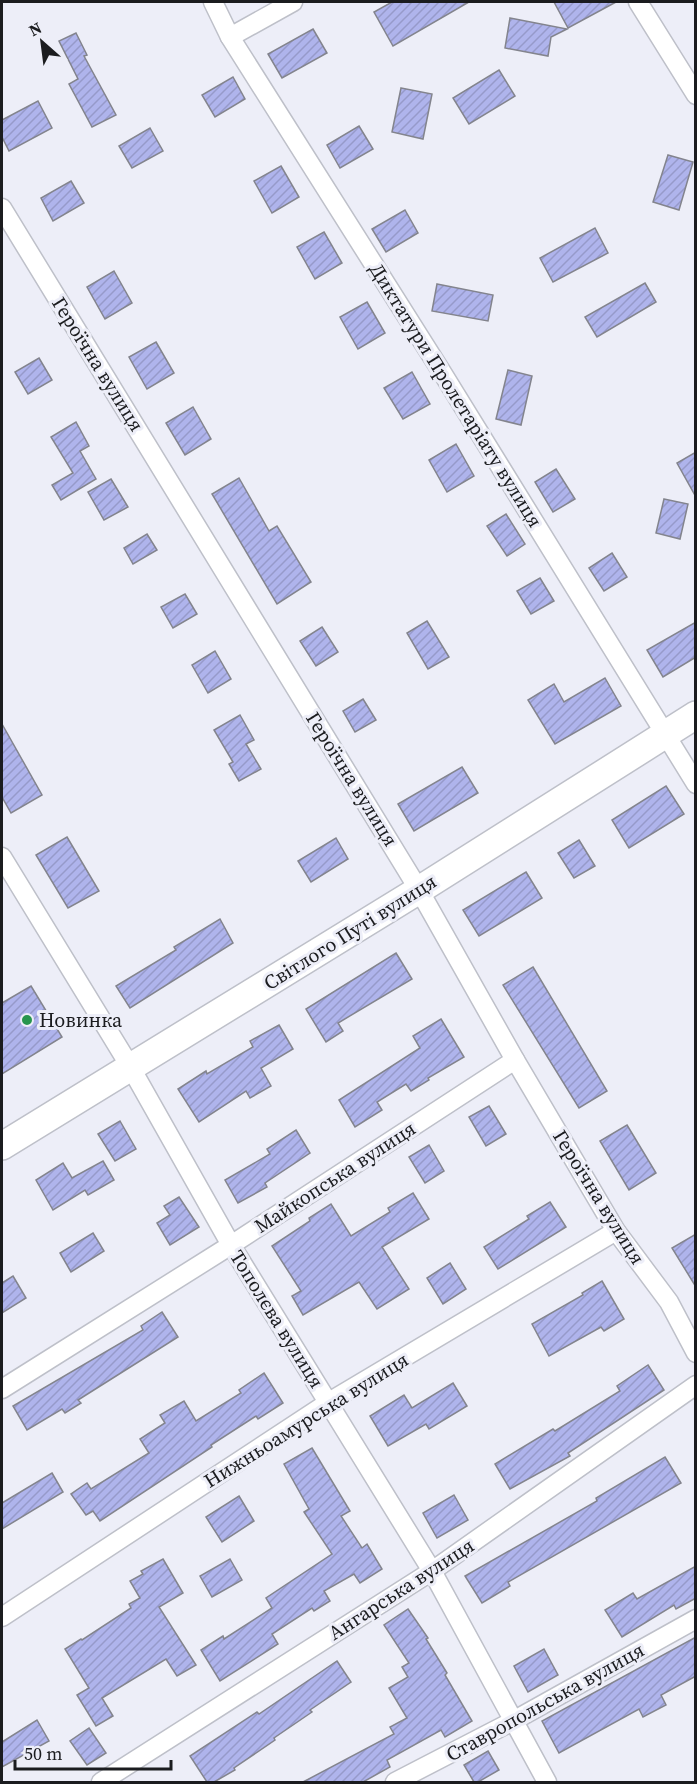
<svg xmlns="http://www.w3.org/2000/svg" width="697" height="1784" font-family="'Source Serif 4',serif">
<defs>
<pattern id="building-hatch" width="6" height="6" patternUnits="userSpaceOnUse" patternTransform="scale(1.5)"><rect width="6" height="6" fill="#afb4ec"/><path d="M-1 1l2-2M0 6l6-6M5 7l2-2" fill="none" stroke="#969aca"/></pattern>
</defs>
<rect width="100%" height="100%" fill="#edeef8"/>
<g fill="url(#building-hatch)" stroke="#83848d" stroke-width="1.5">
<path d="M392,2H469L393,46L374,12Z"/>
<path d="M554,2H616L568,28Z"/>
<path d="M510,18L567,29L551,37L548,56L505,48Z"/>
<path d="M313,29L327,53L282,78L268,54Z"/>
<path d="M76,33L87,55L84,56L116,115L92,127L69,84L78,79L59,41Z"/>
<path d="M499,70L515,96L469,124L453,98Z"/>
<path d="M233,77L245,99L215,117L202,95Z"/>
<path d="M401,88L432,94L423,139L392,132Z"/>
<path d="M38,101L52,128L9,151L2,137V120Z"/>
<path d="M359,126L373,149L340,168L327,145Z"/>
<path d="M150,128L163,151L132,168L119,146Z"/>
<path d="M668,155L693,162L679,210L653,202Z"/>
<path d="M281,166L299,197L272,213L254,181Z"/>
<path d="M71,181L84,203L53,221L41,198Z"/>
<path d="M405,210L418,233L386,252L372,229Z"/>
<path d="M595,228L608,253L553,282L540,258Z"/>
<path d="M324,232L342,263L315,279L297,247Z"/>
<path d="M114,271L132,303L105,319L87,287Z"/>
<path d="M645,283L656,302L597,337L585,317Z"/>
<path d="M437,284L493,295L488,321L432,311Z"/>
<path d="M367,302L385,333L358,349L340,317Z"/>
<path d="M156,342L174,373L147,389L129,357Z"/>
<path d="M39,358L52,380L28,394L15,372Z"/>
<path d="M508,370L532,376L521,425L496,419Z"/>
<path d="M412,372L430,404L403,419L384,388Z"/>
<path d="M193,407L211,439L185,455L166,423Z"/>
<path d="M76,422L89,446L80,451L96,479L61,500L52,485L73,473L51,437Z"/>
<path d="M456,444L474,476L447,492L429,460Z"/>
<path d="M696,452V497L677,463Z"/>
<path d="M556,469L575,499L553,512L535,482Z"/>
<path d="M239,478L269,531L277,526L311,582L277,604L212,494Z"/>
<path d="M111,479L128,507L104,520L88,492Z"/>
<path d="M664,499L688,504L680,539L656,533Z"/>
<path d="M506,514L525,544L507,556L487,526Z"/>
<path d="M147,534L157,550L133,564L124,548Z"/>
<path d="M612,553L627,577L604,591L589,568Z"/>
<path d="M540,578L554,601L531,614L517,591Z"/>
<path d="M185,594L197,614L173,628L161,607Z"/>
<path d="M427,621L449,657L428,669L407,633Z"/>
<path d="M696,622V657L663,677L647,650Z"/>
<path d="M322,627L338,652L316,666L300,641Z"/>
<path d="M215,651L231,679L208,693L192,665Z"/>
<path d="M605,678L621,706L555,744L528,700L554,684L564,702Z"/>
<path d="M363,699L376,720L355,732L343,711Z"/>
<path d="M240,715L254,740L246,744L261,769L239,781L229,764L233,762L214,730Z"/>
<path d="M2,724L42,795L11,813L2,797Z"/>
<path d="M462,767L478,793L414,831L398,804Z"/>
<path d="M666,786L684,814L629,848L612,820Z"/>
<path d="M67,837L99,891L68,908L36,855Z"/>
<path d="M336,838L348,859L311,882L298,861Z"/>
<path d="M579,840L595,866L574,878L558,853Z"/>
<path d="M526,872L542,898L479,936L463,910Z"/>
<path d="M220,919L233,943L130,1008L116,986L176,950L174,947Z"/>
<path d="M396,953L412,979L338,1023L343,1031L326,1042L306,1009Z"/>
<path d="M533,967L607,1091L579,1108L503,985Z"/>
<path d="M31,986L62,1037L2,1074V1003Z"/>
<path d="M441,1019L464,1057L428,1078L429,1080L411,1091L406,1084L377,1102L382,1110L355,1127L339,1100L420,1048L413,1036Z"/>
<path d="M279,1025L293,1049L261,1068L271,1086L250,1098L246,1091L199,1122L178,1089L206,1071L207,1074L253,1047L250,1041Z"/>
<path d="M489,1106L506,1134L486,1146L469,1117Z"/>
<path d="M120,1121L136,1149L115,1161L98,1134Z"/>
<path d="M627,1125L656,1173L629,1190L600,1141Z"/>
<path d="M296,1130L310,1153L265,1183L267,1187L238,1203L225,1180L270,1154L267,1149Z"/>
<path d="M429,1145L444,1171L425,1183L409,1157Z"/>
<path d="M103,1161L114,1180L88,1195L85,1190L53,1210L36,1180L63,1163L72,1178Z"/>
<path d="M413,1193L429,1219L382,1247L409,1289L377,1309L359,1282L303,1315L292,1296L301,1291L272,1246L310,1221L309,1218L331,1204L351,1236L390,1212L388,1208Z"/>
<path d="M179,1197L199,1227L170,1245L157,1223L170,1215L164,1206Z"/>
<path d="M550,1202L566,1227L498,1269L484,1247L529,1219L527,1216Z"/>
<path d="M93,1233L104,1251L71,1272L60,1253Z"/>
<path d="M696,1234V1287L672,1248Z"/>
<path d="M450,1263L466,1289L443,1304L427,1278Z"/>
<path d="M13,1276L26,1298L2,1313V1283Z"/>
<path d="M602,1281L624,1319L604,1331L601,1327L549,1356L532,1324L583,1295L582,1293Z"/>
<path d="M162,1312L178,1337L78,1400L81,1403L65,1413L62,1409L27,1430L13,1406L143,1330L141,1326Z"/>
<path d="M648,1365L664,1390L568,1453L570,1456L510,1489L495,1464L553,1429L555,1431L620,1391L617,1386Z"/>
<path d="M264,1373L283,1403L258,1419L256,1416L211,1445L212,1447L100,1521L93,1511L86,1515L71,1494L87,1483L91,1489L149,1453L140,1439L165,1423L160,1415L184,1401L196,1421L241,1393L239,1390Z"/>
<path d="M453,1383L467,1406L429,1429L426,1424L388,1446L370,1416L404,1395L412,1408Z"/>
<path d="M312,1448L350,1511L341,1516L362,1548L367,1544L382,1569L360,1583L354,1574L324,1591L330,1601L314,1611L312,1608L272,1634L278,1644L220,1681L201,1650L223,1636L224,1639L272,1608L266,1598L332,1554L304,1512L309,1509L284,1464Z"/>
<path d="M665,1457L681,1483L508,1582L510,1586L482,1603L465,1576L597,1501L596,1498Z"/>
<path d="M52,1473L63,1492L2,1529V1503Z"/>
<path d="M454,1495L468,1520L437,1538L423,1513Z"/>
<path d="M239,1496L254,1521L222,1542L206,1517Z"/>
<path d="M163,1559L183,1593L159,1607L196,1665L177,1676L166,1659L102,1698L113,1716L96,1726L77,1695L89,1688L65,1649L81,1639L82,1640L131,1608L129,1604L140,1598L130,1581L143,1574L141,1571Z"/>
<path d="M230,1559L242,1580L212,1597L200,1576Z"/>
<path d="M696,1566V1598L676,1609L674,1605L622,1637L605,1610L633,1593L637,1599Z"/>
<path d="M408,1609L428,1638L426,1639L447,1673L445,1675L472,1721L445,1737L441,1730L387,1760L390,1767L363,1782H303L394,1734L390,1727L407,1718L389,1688L408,1677L402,1667L409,1663L384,1625Z"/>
<path d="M696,1637V1676L661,1695L666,1705L643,1717L639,1709L559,1753L542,1721Z"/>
<path d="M544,1649L558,1675L528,1692L514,1666Z"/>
<path d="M337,1661L351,1682L310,1710L312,1712L274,1738L275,1740L234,1768L235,1770L214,1782H207L190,1756L257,1712L259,1714Z"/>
<path d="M37,1720L49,1741L2,1767V1742Z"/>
<path d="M89,1728L106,1753L87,1765L70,1741Z"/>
<path d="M488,1751L499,1770L478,1782H474L464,1765Z"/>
</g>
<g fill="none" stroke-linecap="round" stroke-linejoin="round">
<g stroke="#bec0c9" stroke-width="21">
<g id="street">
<path d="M213,2L230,37L443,374L696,784"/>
<path d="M638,2L696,95"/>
<path d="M230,37L293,2"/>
<path d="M2,208L419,890L515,1060L616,1231L669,1302L696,1353"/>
<path d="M2,857L131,1068L231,1245L432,1571L547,1782"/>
<path d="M2,1389L231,1245L515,1060"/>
<path d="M2,1617L329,1402L616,1231"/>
<path d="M101,1782L432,1571L696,1385"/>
<path d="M395,1782L513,1721L696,1619"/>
</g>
</g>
<g stroke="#bec0c9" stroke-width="30">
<path id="secondary" d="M2,1146L419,890L696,715"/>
</g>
<use href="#street" stroke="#fff" stroke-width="18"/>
<use href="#secondary" stroke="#fff" stroke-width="27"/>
</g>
<circle fill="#27954e" stroke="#edeef8" stroke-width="2" cx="27" cy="1020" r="6"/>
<g text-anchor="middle" stroke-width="6" stroke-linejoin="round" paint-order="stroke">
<g font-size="20" fill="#1b1c1f" stroke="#edeef8">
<text transform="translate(98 364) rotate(58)" y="7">Героїчна вулиця</text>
<text transform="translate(456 395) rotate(58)" y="7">Диктатури Пролетаріату вулиця</text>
<text transform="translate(352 779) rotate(58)" y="7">Героїчна вулиця</text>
<text transform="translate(350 932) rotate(-32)" y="7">Світлого Путі вулиця</text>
<text transform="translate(335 1177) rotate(-33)" y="7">Майкопська вулиця</text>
<text transform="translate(599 1197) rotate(58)" y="7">Героїчна вулиця</text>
<text transform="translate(277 1319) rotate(58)" y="7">Тополєва вулиця</text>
<text transform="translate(306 1420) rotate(-32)" y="7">Нижньоамурська вулиця</text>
<text transform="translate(401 1589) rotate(-33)" y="7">Ангарська вулиця</text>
<text transform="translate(545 1702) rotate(-29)" y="7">Ставропольська вулиця</text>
</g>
<g font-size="20" fill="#1b1c1f" stroke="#edeef8" text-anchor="start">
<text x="39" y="1027">Новинка</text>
</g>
</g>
<rect width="697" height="1784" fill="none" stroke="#1b1c1f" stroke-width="6"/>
<g transform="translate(42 42) rotate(332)" stroke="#edeef8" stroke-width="4.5" paint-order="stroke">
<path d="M0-4.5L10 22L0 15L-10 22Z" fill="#1b1c1f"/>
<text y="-9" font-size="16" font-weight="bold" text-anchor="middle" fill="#1b1c1f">N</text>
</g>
<path d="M15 1760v9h156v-9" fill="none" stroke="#1b1c1f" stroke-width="3"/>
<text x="24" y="1760" font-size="18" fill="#1b1c1f" stroke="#edeef8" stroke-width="4.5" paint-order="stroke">50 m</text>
</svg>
